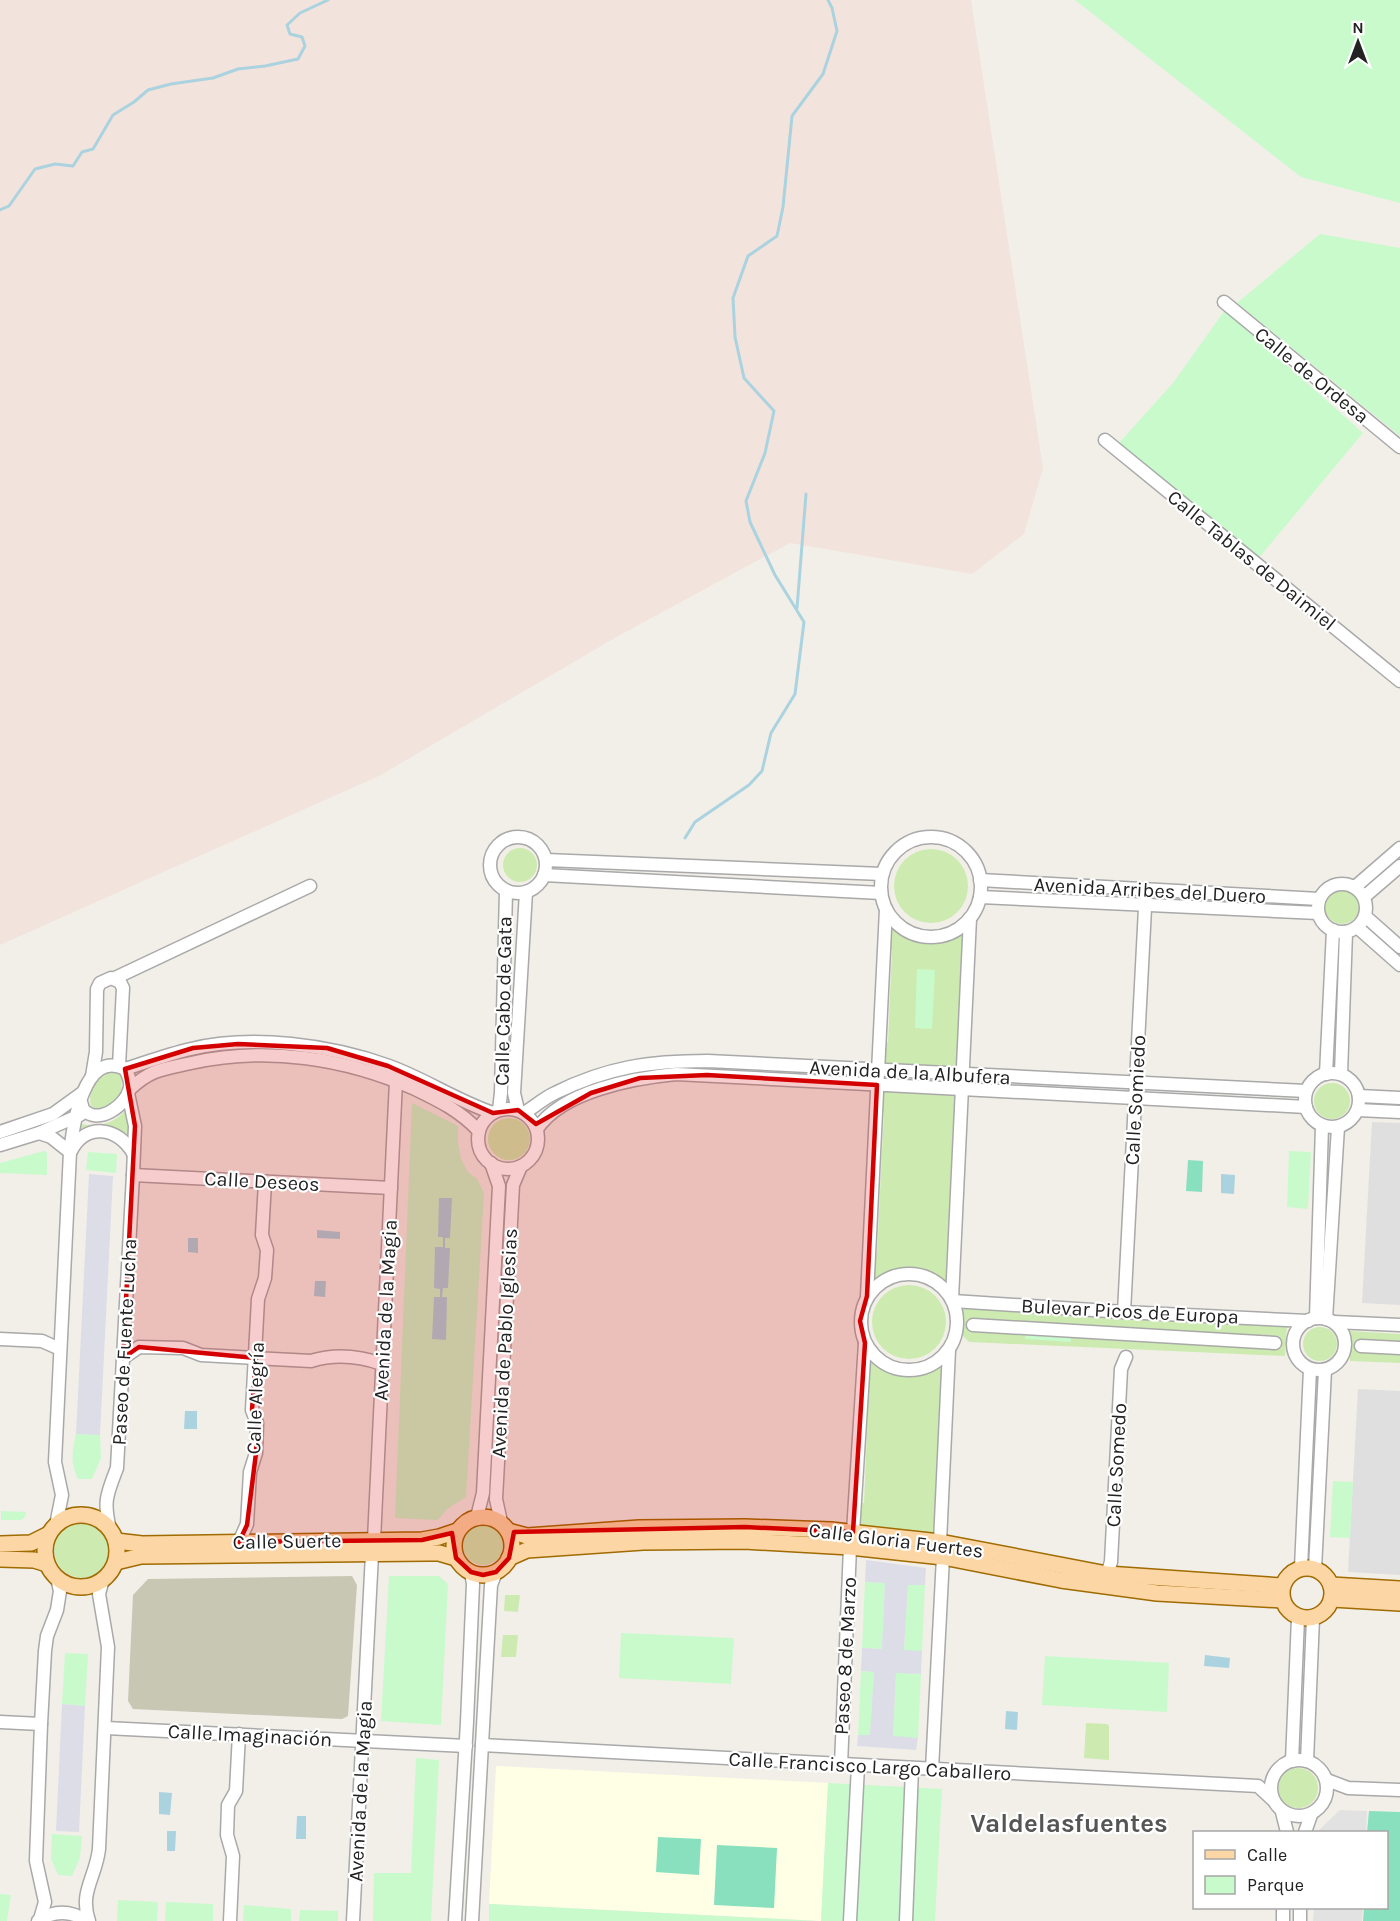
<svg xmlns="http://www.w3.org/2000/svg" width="1400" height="1921" font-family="Karla,sans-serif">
<rect width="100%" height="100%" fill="#f2efe9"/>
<g fill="#e0dfdf">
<path d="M1372,1122L1400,1123V1305L1362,1303Z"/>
<path d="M1358,1389L1400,1391V1575L1348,1572Z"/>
</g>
<path fill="#ffffe5" d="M496,1766L828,1783L821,1921L489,1904Z"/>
<path fill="#f3e3dd" d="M0,0H971L1043,468L1024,534L972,574L790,543L620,635L379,776L0,945Z"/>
<path fill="#c7c7b4" d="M352,1576L357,1585L348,1716L342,1719L133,1709L128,1701L133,1595L148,1579Z"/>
<g fill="#cdebb0">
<circle cx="520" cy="865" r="17"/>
<circle cx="931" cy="886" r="37"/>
<circle cx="1342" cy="907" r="17"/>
<path d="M890,921C911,941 943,946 967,925L958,1068L886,1064L883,1062L884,1042H888L892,950H888Z"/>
<path d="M110,1072L120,1075C128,1092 108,1115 91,1106C87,1090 97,1079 110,1072Z"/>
<circle cx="1332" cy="1101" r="18"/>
<path d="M882,1089L960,1093L955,1114L948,1258L950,1259L949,1287C925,1266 897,1261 871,1284L872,1255L877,1254L884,1112L880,1111Z"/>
<path d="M125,1111C129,1117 131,1127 128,1134L116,1129L78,1134L82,1124C98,1128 114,1123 125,1111Z"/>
<circle cx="509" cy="1139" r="21"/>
<circle cx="909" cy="1322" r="37"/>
<path d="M963,1308L1287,1326L1285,1356L969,1342L963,1336Z"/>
<circle cx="1320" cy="1344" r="17"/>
<path d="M1350,1331L1400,1334V1363L1350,1361Z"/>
<path d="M867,1356C892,1382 918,1380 945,1360L943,1388H940L935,1510L937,1511L936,1535L860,1525L859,1503H864L869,1386H866Z"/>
<circle cx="82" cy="1550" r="28"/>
<circle cx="483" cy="1545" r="20"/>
<path d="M505,1595H520L518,1612L504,1611Z"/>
<path d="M503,1635H518L516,1657H501Z"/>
<path d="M1086,1723L1107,1724L1109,1726V1760L1084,1758Z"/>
<circle cx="1298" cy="1788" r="20"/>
</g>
<g fill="#c8facc">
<path d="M1075,0H1400V203L1301,177Z"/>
<path d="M1320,234L1400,248V436L1237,303Z"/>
<path d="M1225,310L1363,433L1258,559L1119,443L1173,383Z"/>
<path d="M917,969L935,970L932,1029L915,1028Z"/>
<path d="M412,1103L458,1126V1143L461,1159L468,1172L477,1179L484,1193L466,1497L447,1509L438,1520L395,1518Z"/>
<path d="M44,1151L47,1153V1175L0,1173V1163Z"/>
<path d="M1289,1151L1311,1152L1308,1209L1287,1207Z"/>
<path d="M88,1152L117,1154L116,1173L86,1170Z"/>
<path d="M1026,1332L1071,1334V1342L1025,1339Z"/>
<path d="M76,1434L100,1435L101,1458L92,1479H78C70,1463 72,1451 76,1434Z"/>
<path d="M1333,1481L1353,1482L1350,1538L1330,1537Z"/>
<path d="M1,1511L26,1512L25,1517L21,1520H1Z"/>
<path d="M389,1576H439L448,1584L441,1725L381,1721Z"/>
<path d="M865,1582L885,1583L882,1649L862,1648Z"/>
<path d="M908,1584L925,1585L922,1651H904Z"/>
<path d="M621,1633L734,1638L731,1684L619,1678Z"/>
<path d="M65,1653L88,1654L85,1706L62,1704Z"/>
<path d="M1045,1656L1169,1663L1167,1712L1042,1705Z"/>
<path d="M861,1671L874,1672L870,1736L858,1735Z"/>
<path d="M896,1672L921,1674L918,1738L893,1737Z"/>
<path d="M416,1758L439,1760L431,1921H373L374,1873H411Z"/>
<path d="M828,1783L942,1789L935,1921H821Z"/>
<path d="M52,1834L82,1836L80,1858L72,1876L58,1875L51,1859Z"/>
<path d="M0,1894L11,1895L7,1921H0Z"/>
<path d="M118,1900L158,1902L157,1921H117Z"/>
<path d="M166,1902L213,1904V1921H165Z"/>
<path d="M489,1904L819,1921H489Z"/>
<path d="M244,1905L291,1909V1921H243Z"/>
<path d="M300,1910L338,1911V1921H299Z"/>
</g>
<g fill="#88e0be">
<path d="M1188,1160L1203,1161L1202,1192L1186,1191Z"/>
<path d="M1369,1811L1400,1812V1921H1363L1364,1908H1386V1832H1367Z"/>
<path d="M658,1837L701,1839L699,1875L656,1872Z"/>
<path d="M717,1845L777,1848L774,1908L714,1905Z"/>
</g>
<g fill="#e2e2e2">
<path d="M1340,1810L1367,1811L1366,1832H1319V1830Z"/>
<path d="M1314,1908H1363L1362,1921H1313Z"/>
</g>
<g fill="#dddde8">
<path d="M89,1174L113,1176L100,1435L76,1434Z"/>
<path d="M866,1560L926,1568L925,1585H908L904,1650L922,1651L921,1674L896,1673L893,1736L918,1738L916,1750L857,1746L858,1735H870L874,1672L861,1671L862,1648L882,1649L885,1583L865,1582Z"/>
<path d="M62,1704L85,1706L79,1832L56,1831Z"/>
</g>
<g fill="#aad3df">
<path d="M1221,1174L1235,1175L1234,1194L1221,1193Z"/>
<path d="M439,1198H452L450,1238H445V1248H450L448,1288H443L442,1297H447L446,1340L432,1339L434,1297H440V1289L434,1288L435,1247H443V1237H438Z"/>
<path d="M317,1230L340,1232V1239L317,1238Z"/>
<path d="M188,1238H198V1253L188,1252Z"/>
<path d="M315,1281H326L325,1297L314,1296Z"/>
<path d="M185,1411H197V1429H184Z"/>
<path d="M1205,1655L1230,1658L1229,1668L1204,1666Z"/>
<path d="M1006,1711L1018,1712L1017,1730L1005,1729Z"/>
<path d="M159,1792L172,1793L170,1815L159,1814Z"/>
<path d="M297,1816H306V1839H296Z"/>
<path d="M167,1831H176L175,1851H167Z"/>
</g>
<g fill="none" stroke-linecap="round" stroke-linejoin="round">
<g stroke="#aad3df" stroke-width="3">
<path d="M0,210L9,206L35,169L55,164L73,166L82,152L93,149L113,115L134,102L148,90L171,84L213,78L238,69L265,66L298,59L305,46L302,37L290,34L287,25L300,13L328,0"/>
<path d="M797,608L806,494"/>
<path d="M685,838L695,822L749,785L762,771L771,733L795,694L804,622L775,575L750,522L746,501L765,453L774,411L744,378L735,337L733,298L748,256L777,236L783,207L792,116L823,74L837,31L832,8L828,0"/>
</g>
<g stroke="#a9a9a9" stroke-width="15">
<g id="minor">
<path d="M1224,302L1400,447"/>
<path d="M1105,440L1400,681"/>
<circle cx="518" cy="865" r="28"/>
<circle cx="931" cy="887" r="50"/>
<path d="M546,860L882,874"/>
<path d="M544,875L881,893"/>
<path d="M980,880L1319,899"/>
<circle cx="1342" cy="908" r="24"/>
<path d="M1355,887L1400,848"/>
<path d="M980,897L1318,913"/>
<path d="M1364,897L1400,866"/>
<path d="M1365,916L1400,947"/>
<path d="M1357,927L1400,965"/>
<path d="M115,978L310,886"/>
<path d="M125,1069C147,1062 169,1054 191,1049C252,1034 331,1045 389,1066C425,1079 457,1101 493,1113"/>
<circle cx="1332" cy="1100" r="27"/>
<path d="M1326,1074L1333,930"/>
<path d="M1341,1074L1346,932"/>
<path d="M92,1076L96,1052L97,989L100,983L111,978L120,982L123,988L119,1066"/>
<path d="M130,1089C151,1069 164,1069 191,1063C266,1046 345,1058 415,1089C440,1101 460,1111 479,1131"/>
<path d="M1359,1096L1400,1098"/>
<circle cx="508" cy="1139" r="30"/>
<path d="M499,1110L501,1093L506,891"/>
<path d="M518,1110L514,1093L526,892"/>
<path d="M1358,1110L1400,1112"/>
<path d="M524,1113C534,1107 544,1098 555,1093C607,1067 650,1061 708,1061L1306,1091"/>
<path d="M537,1129C562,1091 634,1078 676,1074L1306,1107"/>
<path d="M0,1132L53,1114L82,1093"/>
<path d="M39,1133L51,1137L70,1152L55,1462L62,1495L56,1525"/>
<path d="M0,1145L39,1133L80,1115"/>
<path d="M71,1151C86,1122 118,1127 133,1153"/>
<path d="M70,1152C73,1127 83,1048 125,1069C128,1075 131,1080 130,1087C127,1106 97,1126 83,1109L81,1102"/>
<path d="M133,1175L391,1188"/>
<circle cx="909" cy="1322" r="48"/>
<path d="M867,1296L886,909"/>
<path d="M952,1299L970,918"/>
<path d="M953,1301L1124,1312L1308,1321"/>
<path d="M1124,1312L1146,889"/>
<path d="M1316,1318L1322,1126"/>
<circle cx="1319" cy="1344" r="26"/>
<path d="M1326,1319L1338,1127"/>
<path d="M1334,1322L1400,1325"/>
<path d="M973,1325L1275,1343"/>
<path d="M0,1339L42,1341L60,1349"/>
<path d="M1361,1346L1400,1348"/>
<path d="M123,1358L139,1347L183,1348L201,1355L311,1361C334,1354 359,1356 382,1364"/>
<path d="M477,1517L483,1493L499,1186L491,1163"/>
<path d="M501,1522L496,1499L513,1185L521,1166"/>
<path d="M110,1529C103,1501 107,1494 117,1468L133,1175L135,1126L128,1093"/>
<path d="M853,1532L865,1343"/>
<path d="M374,1540L396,1081"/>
<path d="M239,1542L247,1524L250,1472L256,1453L257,1423L252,1410L258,1299L265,1278L267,1250L262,1235L265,1182"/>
<path d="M940,1542L949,1350"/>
<path d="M1301,1568L1310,1369"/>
<path d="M1315,1569L1325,1370"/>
<path d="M1107,1574L1111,1562L1121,1369L1126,1357"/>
<path d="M0,1722L41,1724"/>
<path d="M106,1728L466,1746"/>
<path d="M482,1745L1258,1786L1272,1799"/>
<circle cx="1299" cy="1788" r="28"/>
<path d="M1292,1761L1298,1618"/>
<path d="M1307,1761L1313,1618"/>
<path d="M841,1765L850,1547"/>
<path d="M932,1769L943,1557"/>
<path d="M1327,1780L1348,1788L1400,1790"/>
<path d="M1282,1812L1287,1832"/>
<path d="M1305,1832L1311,1815"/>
<path d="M40,1919L45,1902L36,1861L41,1724L45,1651L47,1636L57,1610L60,1591L57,1578"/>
<path d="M38,1921C54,1910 70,1910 87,1921"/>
<path d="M89,1921C79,1892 96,1877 99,1849L108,1647L99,1594L103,1579"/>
<path d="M230,1921L233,1856L227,1835L228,1805L236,1791L239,1734"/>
<path d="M353,1921L372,1554"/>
<path d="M455,1921L467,1722L473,1584L471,1572"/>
<path d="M472,1921L491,1585L496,1572"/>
<path d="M850,1921L858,1766"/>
<path d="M906,1921L912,1768"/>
<path d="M1283,1921V1908"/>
<path d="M1300,1921V1908"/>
</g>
</g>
<g stroke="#a06b00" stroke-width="18">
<g id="major">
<circle cx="81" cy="1551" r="36"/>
<circle cx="483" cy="1546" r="29"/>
<path d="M508,1531L527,1536L639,1528L745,1527L831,1530L940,1542L1107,1574L1282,1586"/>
<path d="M116,1541L142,1544L422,1540L439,1537L457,1531"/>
<path d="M0,1544L31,1543L49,1534"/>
<path d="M509,1558L527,1550L643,1542L744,1541L850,1547L943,1557L1061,1580L1157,1593L1282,1600"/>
<path d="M0,1559L34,1560L47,1564"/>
<path d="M116,1562L141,1556L428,1553H439L456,1558"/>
<circle cx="1307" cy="1593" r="25"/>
<path d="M1331,1585L1400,1589"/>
<path d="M1332,1599L1400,1603"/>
</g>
</g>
<use href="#minor" stroke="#fff" stroke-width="12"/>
<use href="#major" stroke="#fcd6a4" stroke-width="15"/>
</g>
<path fill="#d40000" fill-opacity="0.2" stroke="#d40000" stroke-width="4.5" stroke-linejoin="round" d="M238,1044L327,1048L388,1066L493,1113L518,1110L536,1124L591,1093L640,1078L707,1075L877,1085L867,1296L860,1321L865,1343L853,1532L745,1527L514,1532L509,1558L496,1572L483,1575L471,1572L456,1558L452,1533L422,1540L239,1542L247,1525L256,1453L257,1423L252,1410L256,1358L139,1347L123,1358L135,1126L125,1069L193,1048Z"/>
<g text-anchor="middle" stroke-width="4.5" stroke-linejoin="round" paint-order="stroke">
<g font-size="20" fill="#222" stroke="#fff">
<text transform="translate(1312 375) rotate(39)" y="7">Calle de Ordesa</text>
<text transform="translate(1252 560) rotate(39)" y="7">Calle Tablas de Daimiel</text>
<text transform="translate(1150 890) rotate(3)" y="7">Avenida Arribes del Duero</text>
<text transform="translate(503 1001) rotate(-89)" y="7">Calle Cabo de Gata</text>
<text transform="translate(910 1072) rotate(3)" y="7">Avenida de la Albufera</text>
<text transform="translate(1135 1100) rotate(-87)" y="7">Calle Somiedo</text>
<text transform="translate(262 1181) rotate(3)" y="7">Calle Deseos</text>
<text transform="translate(385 1310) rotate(-87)" y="7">Avenida de la Magia</text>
<text transform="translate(1130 1311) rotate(3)" y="7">Bulevar Picos de Europa</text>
<text transform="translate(124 1342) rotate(-87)" y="7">Paseo de Fuente Lucha</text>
<text transform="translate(504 1343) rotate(-87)" y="7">Avenida de Pablo Iglesias</text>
<text transform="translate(255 1398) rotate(-88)" y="7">Calle Alegría</text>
<text transform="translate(1116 1465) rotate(-87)" y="7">Calle Somedo</text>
<text transform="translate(896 1540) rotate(7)" y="7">Calle Gloria Fuertes</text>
<text transform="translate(287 1541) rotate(-1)" y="7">Calle Suerte</text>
<text transform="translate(845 1656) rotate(-87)" y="7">Paseo 8 de Marzo</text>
<text transform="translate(250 1735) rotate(3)" y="7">Calle Imaginación</text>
<text transform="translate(870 1766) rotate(3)" y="7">Calle Francisco Largo Caballero</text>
<text transform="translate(360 1791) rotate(-87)" y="7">Avenida de la Magia</text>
</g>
<g font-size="26" font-weight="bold" fill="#555" stroke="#fff">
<text x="1069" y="1832">Valdelasfuentes</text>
</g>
</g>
<rect x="1193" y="1831" width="195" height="78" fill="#ffffff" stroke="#a7a7a7" stroke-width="1.5"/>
<rect x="1205" y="1850" width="30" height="9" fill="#fcd6a4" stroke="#a7a7a7" stroke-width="1.5"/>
<text x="1247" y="1861" font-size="18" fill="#222222">Calle</text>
<rect x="1205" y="1876" width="30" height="18" fill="#c8facc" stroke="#a7a7a7" stroke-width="1.5"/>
<text x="1247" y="1891" font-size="18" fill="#222222">Parque</text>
<g transform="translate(1358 42)" stroke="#ffffff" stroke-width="4.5" paint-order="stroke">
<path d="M0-4.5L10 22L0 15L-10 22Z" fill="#222222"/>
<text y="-9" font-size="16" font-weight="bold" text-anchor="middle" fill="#222222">N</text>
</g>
</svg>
